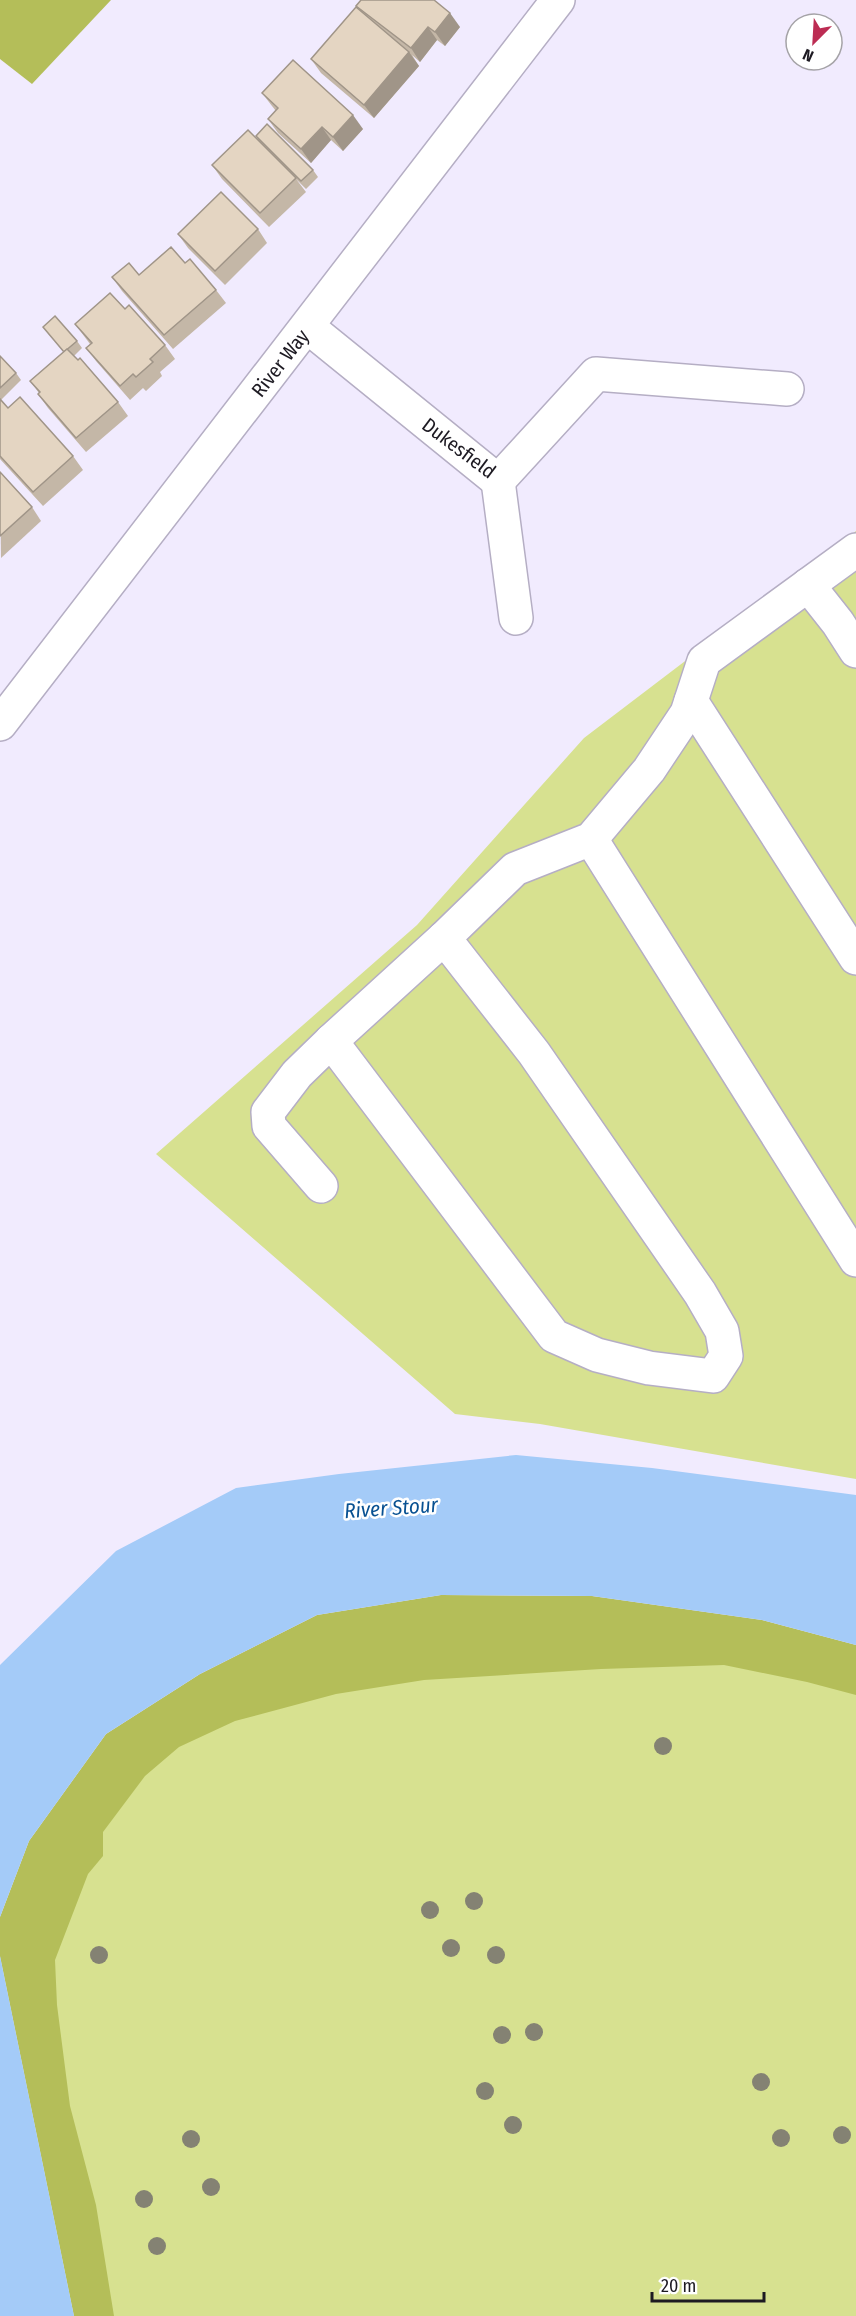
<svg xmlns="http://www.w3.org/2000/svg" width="856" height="2316" font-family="'Fira Sans Condensed',sans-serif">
<rect width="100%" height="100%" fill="#f1ebfe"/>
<g fill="#d7e190">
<path d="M856,531V1479L540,1424L455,1414L156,1154L417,925L584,738Z"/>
<path d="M856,1645V2316H74L0,1956V1917L200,1674Z"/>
</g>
<g fill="#b4be59">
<path d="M0,0H111L32,84L0,59Z"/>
<path d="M441,1595L592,1596L762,1620L856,1645V1695L807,1682L724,1665L601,1669L424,1680L336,1694L235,1721L179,1747L145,1776L103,1832V1856L88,1874L55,1960L57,2005L70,2106L96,2205L114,2316H74L0,1956V1917L29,1841L106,1734L200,1674L317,1615Z"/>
</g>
<g fill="#a4cbf8">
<path d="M516,1455L652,1468L856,1495V1645L762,1620L592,1596L441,1595L317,1615L200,1674L106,1734L29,1841L0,1917V1665L116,1551L236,1488L339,1474Z"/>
<path d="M0,1956L74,2316H0Z"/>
</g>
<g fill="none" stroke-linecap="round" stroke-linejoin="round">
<g stroke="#b5aec4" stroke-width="36">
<g id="minor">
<path d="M308,327L498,481L596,374L787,389"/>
<path d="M498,481L516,618"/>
<path d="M808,585L838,623L856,651"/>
<path d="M691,701L856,958"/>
<path d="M0,724L558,0"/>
<path d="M591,839L856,1260"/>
<path d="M331,1041L554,1336L597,1355L649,1368L713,1376L726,1356L722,1331L700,1293L534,1053L444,938"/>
<path d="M321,1186L269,1126L268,1112L297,1074L331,1041L444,938L515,869L591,839L649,770L687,713L704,661L856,550"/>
</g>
</g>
<use href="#minor" stroke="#fff" stroke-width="33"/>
</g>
<g fill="#848273">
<circle cx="663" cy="1746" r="9"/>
<circle cx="474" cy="1901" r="9"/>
<circle cx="430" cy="1910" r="9"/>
<circle cx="451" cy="1948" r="9"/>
<circle cx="99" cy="1955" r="9"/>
<circle cx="496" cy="1955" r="9"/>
<circle cx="534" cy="2032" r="9"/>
<circle cx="502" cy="2035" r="9"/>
<circle cx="761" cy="2082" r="9"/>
<circle cx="485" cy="2091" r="9"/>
<circle cx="513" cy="2125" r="9"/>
<circle cx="842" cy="2135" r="9"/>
<circle cx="781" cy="2138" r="9"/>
<circle cx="191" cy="2139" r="9"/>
<circle cx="211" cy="2187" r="9"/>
<circle cx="144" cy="2199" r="9"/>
<circle cx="157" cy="2246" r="9"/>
</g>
<g fill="#c4b7a7">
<path d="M356,6L460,27L445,46L437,40L420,62L412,55L419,66L374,118L321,73L311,59L359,10Z"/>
<path d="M262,93L363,129L343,151L331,140L311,163L278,133L268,119L276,111L272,106Z"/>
<path d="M256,136L313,170L318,177L306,189L296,179L306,192L269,227L222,179L212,165L259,141Z"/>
<path d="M258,229L267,243L225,285L188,248L178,234Z"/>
<path d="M185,263L216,290L226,303L173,349L122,291L112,277L139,275Z"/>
<path d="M125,309L165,345L175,359L160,372L162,376L146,391L143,388L130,400L96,361L86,348L90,344L75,324Z"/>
<path d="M43,327L77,341L82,348L74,356L118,402L128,416L86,452L48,408L38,394L39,393L30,381L64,352Z"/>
<path d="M0,356L16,373L21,380L1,400L8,408L73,456L83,470L43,506L0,459Z"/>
<path d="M0,472L32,507L41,521L1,558Z"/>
</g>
<g fill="#a09588">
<path d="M450,13L460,27L445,46L435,32Z"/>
<path d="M428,27L437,40L420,62L411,48Z"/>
<path d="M409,52L419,66L374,118L364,105Z"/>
<path d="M353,115L363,129L343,151L333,137Z"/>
<path d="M322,127L331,140L311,163L301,149Z"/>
</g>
<g fill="#e4d5c2" stroke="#a09588" stroke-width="1.5">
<path d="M361,0H434L450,13L435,32L428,27L411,48L356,6Z"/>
<path d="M356,7L409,52L364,105L311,59Z"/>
<path d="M293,60L353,115L333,137L322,127L301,149L268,119L278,108L262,93Z"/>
<path d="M267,124L313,170L301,181L256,136Z"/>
<path d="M248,130L296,178L260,213L212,165Z"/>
<path d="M221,192L258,229L215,271L178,234Z"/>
<path d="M171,247L185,263L190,259L216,290L164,335L112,277L129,263L139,275Z"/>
<path d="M110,293L125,309L129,305L165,345L150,359L153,362L136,377L133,374L120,386L86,348L92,343L75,324Z"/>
<path d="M55,316L77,341L64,352L43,327Z"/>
<path d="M67,349L78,360L80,358L118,402L76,438L38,394L40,392L30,381Z"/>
<path d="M0,356L16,373L0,388Z"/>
<path d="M20,397L73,456L33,492L0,456V399L8,408Z"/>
<path d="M0,472L32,507L0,536Z"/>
</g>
<g text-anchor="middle" stroke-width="5" stroke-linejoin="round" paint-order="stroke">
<g font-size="20" fill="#1d1a22" stroke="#fff">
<text transform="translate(280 363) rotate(-52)" y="7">River Way</text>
<text transform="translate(459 448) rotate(37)" y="7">Dukesfield</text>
</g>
<g font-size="21" font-style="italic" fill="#085192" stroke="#fff">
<text transform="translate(391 1508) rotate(-4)" y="7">River Stour</text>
</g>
</g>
<g transform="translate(814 42) rotate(204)"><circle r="28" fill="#ffffff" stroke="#a5a3a7" stroke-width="1.5"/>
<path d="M0-4.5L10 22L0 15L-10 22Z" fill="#bc2c53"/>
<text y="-9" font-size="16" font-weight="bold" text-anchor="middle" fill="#1d1a22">N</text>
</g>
<path d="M652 2292v9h112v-9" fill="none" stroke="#1d1a22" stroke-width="3"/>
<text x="661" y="2292" font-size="18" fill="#1d1a22" stroke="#ffffff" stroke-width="4.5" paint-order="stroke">20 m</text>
</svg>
